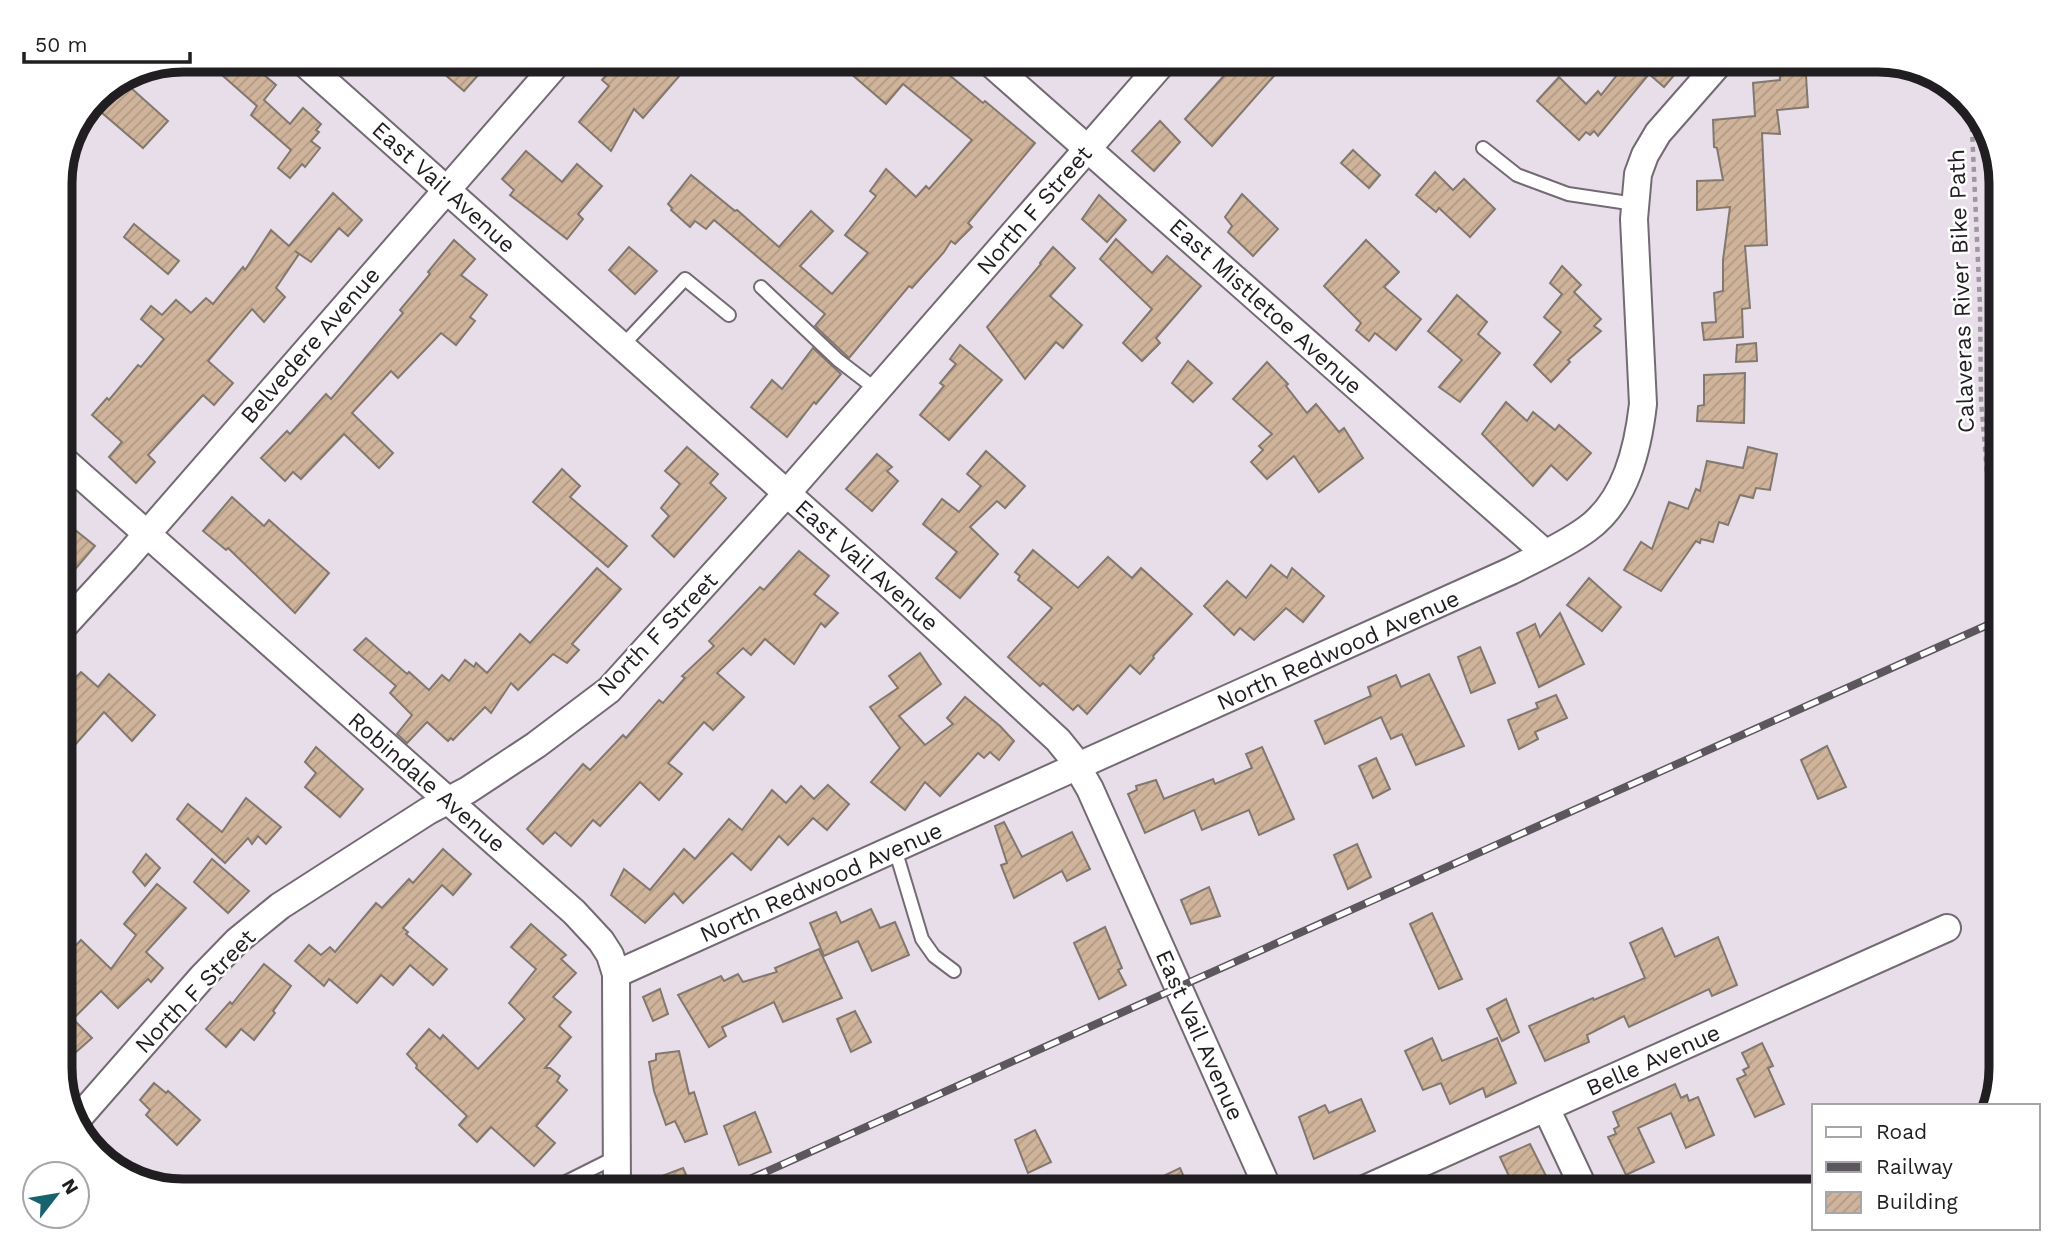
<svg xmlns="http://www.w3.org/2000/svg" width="2061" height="1251" font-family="'Work Sans',sans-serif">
<defs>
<pattern id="building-hatch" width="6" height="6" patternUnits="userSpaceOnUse" patternTransform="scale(1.75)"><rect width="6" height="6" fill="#cfb39a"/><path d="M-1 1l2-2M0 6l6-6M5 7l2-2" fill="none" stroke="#b19a84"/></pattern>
</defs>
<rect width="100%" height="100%" fill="#e8dee9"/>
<g fill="url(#building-hatch)" stroke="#83786f" stroke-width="2">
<path d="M205,60H246L276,85L264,100L290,124L303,108L321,124L316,130L319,132L311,141L320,148L305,167L302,164L290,178L278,168L291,150L251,115L257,106Z"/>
<path d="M428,60H466L480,73L464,91Z"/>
<path d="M620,60H693L643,118L634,109L611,151L579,122L609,86L602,80Z"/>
<path d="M835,60H921L938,74L942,69L983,103L985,101L1035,143L968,223L972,227L955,244L951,241L944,252L912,288L909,286L849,358L815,326L825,314L714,220L706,229L695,221L690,227L671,210L672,208L668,204L691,175L735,211L737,210L779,247L811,211L833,231L800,266L832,294L868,253L845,235L876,196L870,191L886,169L916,197L926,186L929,189L972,140L903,84L886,104Z"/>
<path d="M1238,60H1288L1212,146L1185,119Z"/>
<path d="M1629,60H1687L1664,87L1649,74L1598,136L1594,131L1590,135L1586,132L1579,140L1537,101L1559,77L1586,104L1598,91L1601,95Z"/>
<path d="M1779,60H1805L1808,107L1777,110L1780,134L1762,133L1767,245L1745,246L1750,308L1742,309L1743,337L1704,340L1702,323L1716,322L1714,293L1723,291V260L1730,207L1697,210V181L1723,180L1717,148L1714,147L1713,120L1755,116L1753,83L1780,80Z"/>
<path d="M121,79L168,121L143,148L94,106L111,85Z"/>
<path d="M1160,121L1180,142L1154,171L1132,151Z"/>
<path d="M1353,150L1380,175L1369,188L1341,163Z"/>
<path d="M526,151L562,182L577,164L602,186L578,214L583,219L567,239L510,195L514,190L502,179Z"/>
<path d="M1435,172L1453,190L1464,179L1495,209L1470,237L1439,208L1436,212L1416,195Z"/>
<path d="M333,193L362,220L348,236L339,228L311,262L295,251L299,254L276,288L285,297L264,322L252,309L208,361L233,383L214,405L203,395L148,455L155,462L136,483L109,457L122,442L92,415L107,398L109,400L138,365L141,367L164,339L141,319L151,306L162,315L176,300L191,313L206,298L213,304L243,267L245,270L271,230L289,246Z"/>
<path d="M1242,194L1278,229L1253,256L1228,232L1232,226L1225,217Z"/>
<path d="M1099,195L1126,220L1107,242L1082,219Z"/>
<path d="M134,224L179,261L168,274L124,237Z"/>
<path d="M1116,239L1152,273L1167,256L1201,286L1156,338L1160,343L1142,361L1123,343L1152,309L1100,259Z"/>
<path d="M454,240L475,259L461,275L487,295L470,317L475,321L456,345L441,333L398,378L391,371L352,413L393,453L379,468L344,434L301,479L293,472L285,481L261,458L287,431L290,434L326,394L331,399L403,313L400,310L430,274L428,272Z"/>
<path d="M1366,240L1399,272L1384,287L1421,319L1396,350L1375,333L1369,341L1356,330L1361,323L1324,286Z"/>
<path d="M629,247L657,271L635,294L609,270Z"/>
<path d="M1053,247L1075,268L1050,296L1082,325L1063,348L1056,342L1025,379L987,327L1041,264L1040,263Z"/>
<path d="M1562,266L1581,285L1574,292L1601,319L1594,326L1601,331L1568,360L1570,362L1551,382L1534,365L1561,332L1544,317L1562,294L1550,283Z"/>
<path d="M1457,295L1487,322L1478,334L1500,353L1460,402L1439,387L1462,360L1428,331Z"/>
<path d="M1756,343L1757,361L1736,362L1737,345Z"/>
<path d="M960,345L1002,380L949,440L920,415L944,386L940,383L956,364L950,359Z"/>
<path d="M813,348L841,374L816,404L814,402L787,437L751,407L772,380L782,389Z"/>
<path d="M1188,361L1212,383L1193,402L1172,383Z"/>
<path d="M1267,362L1288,384L1286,386L1307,413L1316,404L1339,432L1344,428L1363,458L1319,492L1294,456L1267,479L1251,462L1263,450L1259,446L1272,434L1233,399Z"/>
<path d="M1745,373L1744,423L1697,421L1698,406L1704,405V375Z"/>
<path d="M1506,402L1527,421L1533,412L1555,430L1559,425L1591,453L1567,480L1551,465L1533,486L1482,434Z"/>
<path d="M687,447L718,474L710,483L726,498L674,557L652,536L669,516L661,508L680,484L665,471Z"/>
<path d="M1748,447L1777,454L1770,490L1756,488L1753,498L1740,495L1728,525L1719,522L1713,542L1701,539L1700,543L1696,541L1661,591L1624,570L1641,542L1652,549L1669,502L1688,509L1696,489L1700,491L1707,461L1743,468Z"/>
<path d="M986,451L1025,486L1005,508L997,501L970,527L998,554L960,598L936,578L957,552L923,524L942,499L959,512L981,486L967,474Z"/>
<path d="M877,454L892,467L887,471L898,481L872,511L846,489Z"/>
<path d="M562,469L580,486L570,497L627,546L608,567L533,502Z"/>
<path d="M232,497L264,526L269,520L329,573L295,613L228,548L226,550L203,531Z"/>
<path d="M69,525L95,546L60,587V537Z"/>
<path d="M1033,550L1078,588L1108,557L1132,578L1141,568L1192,614L1153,656L1154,658L1140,674L1130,665L1087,714L1078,705L1073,710L1043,683L1040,686L1008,657L1052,608L1018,580L1020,576L1015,572Z"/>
<path d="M799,551L829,576L814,594L838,613L825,627L821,623L794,664L765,639L751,655L743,648L717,673L744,697L713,730L704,722L668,763L682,774L659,800L640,782L600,826L593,820L571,846L555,832L543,844L527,829L583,764L590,770L623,735L626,738L659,700L663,703L685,678L682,676L714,646L709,641L760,587L764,590Z"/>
<path d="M1271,565L1287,578L1292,568L1324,596L1303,622L1286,608L1254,640L1240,628L1234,635L1204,606L1227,581L1246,598Z"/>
<path d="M597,568L621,589L572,644L579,650L567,663L553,654L518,690L511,683L491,713L485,707L453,740L451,738L448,741L427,722L407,743L397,734L412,715L390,693L396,686L354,650L366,638L407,674L409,672L429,690L442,675L449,681L465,660L474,667L476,663L487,673L520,634L530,643Z"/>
<path d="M1589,578L1621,607L1602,631L1567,605Z"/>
<path d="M1560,613L1584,664L1539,687L1517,633L1535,624L1540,637Z"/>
<path d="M1480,647L1495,683L1471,693L1458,657Z"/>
<path d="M920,653L941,684L899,716L925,745L953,724L947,718L965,697L1000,726L1014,741L999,760L990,752L984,758L978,753L940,796L925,782L905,810L871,782L900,748L870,707L898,688L889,676Z"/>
<path d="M81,672L98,687L109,674L155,715L132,741L104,712L60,762V717L74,701L63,690Z"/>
<path d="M1429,674L1464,746L1416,765L1402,734L1391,739L1381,717L1325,744L1315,721L1371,696L1368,687L1396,675L1401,687Z"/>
<path d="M1556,695L1567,718L1535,732L1538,739L1519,749L1508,720L1538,708L1536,703Z"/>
<path d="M1827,746L1846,787L1818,799L1801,760Z"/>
<path d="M316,747L363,789L340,817L305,787L316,773L305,762Z"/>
<path d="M1262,747L1294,819L1259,835L1249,810L1202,830L1194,810L1145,833L1128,794L1137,790L1136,786L1156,780L1164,799L1213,779L1215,784L1252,768L1246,754Z"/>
<path d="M1376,758L1390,789L1373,798L1359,766Z"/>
<path d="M828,785L849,804L827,830L813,818L788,845L779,836L751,870L732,853L683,903L674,893L645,923L611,895L624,869L650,890L684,849L695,859L729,819L742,830L772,790L786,803L801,786L814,799Z"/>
<path d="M246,798L281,827L266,844L258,836L252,844L248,838L225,863L177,819L188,804L222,832Z"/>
<path d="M1004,822L1022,857L1072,832L1090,869L1067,881L1062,871L1014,898L1001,865L1007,863L995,826Z"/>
<path d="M1357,844L1371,877L1348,889L1334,855Z"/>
<path d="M443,849L471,874L453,895L442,885L403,928L408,932L406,934L447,969L433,985L410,965L393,985L381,975L357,1003L329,979L324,986L295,961L309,945L321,955L330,947L335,952L376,903L382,908L409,879L413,883Z"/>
<path d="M146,854L160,868L145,886L133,872Z"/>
<path d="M212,859L249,891L228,913L194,882Z"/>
<path d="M157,884L186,908L146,952L163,968L151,982L148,979L118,1008L101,991L73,1019L92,1038L76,1052L60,1035V962L81,940L111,969L136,935L124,924Z"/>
<path d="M1209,887L1220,916L1191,924L1181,900Z"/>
<path d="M871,909L880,928L895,922L909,955L872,971L858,941L824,956L810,923L836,912L841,923Z"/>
<path d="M1432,913L1462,979L1439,989L1410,924Z"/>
<path d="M531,924L566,955L561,959L576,973L553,997L571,1012L559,1026L571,1037L545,1068H550L560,1076L557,1081L567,1090L536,1126L555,1143L534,1166L491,1127L477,1142L459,1125L467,1116L416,1068L417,1065L407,1054L429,1029L440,1039L443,1035L478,1069L525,1019L509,1003L536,969L511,947Z"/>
<path d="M1105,927L1122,968L1118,970L1126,985L1099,999L1074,943Z"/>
<path d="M1662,928L1675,957L1718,937L1737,985L1712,996L1709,989L1629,1027L1624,1016L1587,1035L1589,1042L1545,1061L1529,1026L1593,998L1594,1000L1645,978L1630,943Z"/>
<path d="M819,949L842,998L783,1022L774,1002L722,1027L726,1036L709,1047L678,995L721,976L724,981L738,974L743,982L777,972L775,968Z"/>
<path d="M264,964L291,986L273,1011L275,1013L254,1040L241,1029L226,1047L206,1029L230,1002L232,1004Z"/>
<path d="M660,989L668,1014L653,1021L643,997Z"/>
<path d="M1506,999L1519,1032L1502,1041L1487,1009Z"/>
<path d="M855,1011L871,1042L851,1052L837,1019Z"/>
<path d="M1432,1038L1442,1061L1497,1038L1516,1083L1486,1097L1483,1088L1450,1104L1441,1083L1423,1090L1405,1051Z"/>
<path d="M1762,1043L1773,1066L1768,1068L1784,1104L1755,1117L1737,1079L1746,1075L1743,1070L1749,1067L1742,1053Z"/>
<path d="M679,1051L689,1094L694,1092L707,1134L685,1142L675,1121L666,1125L654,1091L649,1062L656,1060V1054Z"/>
<path d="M154,1083L166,1093L168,1091L200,1120L177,1145L146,1115L150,1110L140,1100Z"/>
<path d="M1675,1084L1681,1098L1687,1095L1689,1101L1698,1097L1714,1135L1686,1148L1671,1113L1638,1128L1654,1162L1626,1175L1608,1137L1616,1134L1614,1129L1619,1126L1613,1112Z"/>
<path d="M1361,1099L1375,1131L1314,1159L1299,1117L1325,1105L1329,1113Z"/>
<path d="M755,1112L771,1152L739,1165L724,1126Z"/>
<path d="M1035,1130L1051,1162L1028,1173L1015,1140Z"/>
<path d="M1530,1144L1550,1184L1535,1191H1516L1500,1157Z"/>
<path d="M683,1168L694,1192H633V1187Z"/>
<path d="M1180,1168L1190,1191L1130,1192Z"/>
</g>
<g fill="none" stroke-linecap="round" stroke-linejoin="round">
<g stroke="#736a74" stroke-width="16">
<g id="lane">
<path d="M1483,148L1517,175L1568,194L1635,204"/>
<path d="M761,287L838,360L877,390"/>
<path d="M622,346L685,279L729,315"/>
<path d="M895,849L922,939L934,956L954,971"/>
<path d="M548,1191L616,1157"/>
</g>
</g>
<g stroke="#736a74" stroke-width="30">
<g id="street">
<path d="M301,60L893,588L1058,740L1071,756L1090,789L1269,1191"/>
<path d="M987,60L1545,553"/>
<path d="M60,457L574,912L601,941L610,955L616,974L617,1191"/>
<path d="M60,630L126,558L560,60"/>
<path d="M616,974L1511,571C1536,558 1564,546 1587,529C1626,501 1638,448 1643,404L1634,219L1638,174L1645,155L1658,133L1722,60"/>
<path d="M1546,1108L1585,1191"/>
<path d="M74,1123L202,977L237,941L280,906L428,811L468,790L536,745L609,690L787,493L1165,60"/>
<path d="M1360,1191L1947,928"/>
</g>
</g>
<path stroke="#9e979f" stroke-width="4.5" stroke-dasharray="5 5" stroke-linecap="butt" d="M1971,107L1980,306L1981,400L1992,534C1984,586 1992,633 2001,683"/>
<use href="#lane" stroke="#fff" stroke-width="12"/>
<use href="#street" stroke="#fff" stroke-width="26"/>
<g stroke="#5c575d" stroke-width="8">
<path id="rail" d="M723,1191L2001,619"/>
</g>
<use href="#rail" stroke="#fff" stroke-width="5" stroke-dasharray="16" stroke-linecap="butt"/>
</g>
<g text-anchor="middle" stroke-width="5" stroke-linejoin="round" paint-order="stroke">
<g font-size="23" fill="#211e22" stroke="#fff">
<text transform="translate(444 187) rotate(42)" y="8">East Vail Avenue</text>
<text transform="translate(1034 210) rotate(-49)" y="8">North F Street</text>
<text transform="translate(1961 291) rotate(-92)" y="8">Calaveras River Bike Path</text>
<text transform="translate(1266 306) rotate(42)" y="8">East Mistletoe Avenue</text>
<text transform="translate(310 345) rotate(-49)" y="8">Belvedere Avenue</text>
<text transform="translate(867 565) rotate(42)" y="8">East Vail Avenue</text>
<text transform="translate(657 634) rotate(-46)" y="8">North F Street</text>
<text transform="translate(1338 650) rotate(-24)" y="8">North Redwood Avenue</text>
<text transform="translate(427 782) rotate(41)" y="8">Robindale Avenue</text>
<text transform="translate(821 882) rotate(-24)" y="8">North Redwood Avenue</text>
<text transform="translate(195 991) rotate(-46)" y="8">North F Street</text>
<text transform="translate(1200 1035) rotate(66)" y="8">East Vail Avenue</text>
<text transform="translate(1653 1060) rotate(-24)" y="8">Belle Avenue</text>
</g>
</g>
<path d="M0 0H2061V1251H0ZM183 72H1878A111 111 0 0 1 1989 183V1068A111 111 0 0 1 1878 1179H183A111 111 0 0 1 72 1068V183A111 111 0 0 1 183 72Z" fill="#fff" fill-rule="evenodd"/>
<path fill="none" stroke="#211e22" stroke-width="9" d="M183 72H1878A111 111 0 0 1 1989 183V1068A111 111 0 0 1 1878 1179H183A111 111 0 0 1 72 1068V183A111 111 0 0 1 183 72Z"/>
<rect x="1812" y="1104" width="228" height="126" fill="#ffffff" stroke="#a6a5a7" stroke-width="2"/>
<rect x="1826" y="1127" width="35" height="10" fill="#ffffff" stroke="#a6a5a7" stroke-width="2"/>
<text x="1876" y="1139" font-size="21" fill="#211e22">Road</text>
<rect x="1826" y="1162" width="35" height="10" fill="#5c575d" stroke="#a6a5a7" stroke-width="2"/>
<text x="1876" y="1174" font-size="21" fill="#211e22">Railway</text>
<rect x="1826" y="1192" width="35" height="21" fill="url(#building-hatch)" stroke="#a6a5a7" stroke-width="2"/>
<text x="1876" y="1209" font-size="21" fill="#211e22">Building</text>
<g transform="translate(56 1195) rotate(59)"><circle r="33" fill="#ffffff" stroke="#a6a5a7" stroke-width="2"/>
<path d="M0-5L12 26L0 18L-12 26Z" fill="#17636d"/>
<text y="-10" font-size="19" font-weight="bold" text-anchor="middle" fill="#211e22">N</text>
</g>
<path d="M24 52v10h166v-10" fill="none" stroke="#211e22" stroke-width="3.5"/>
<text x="35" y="52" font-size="21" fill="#211e22" stroke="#ffffff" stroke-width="5" paint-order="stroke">50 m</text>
</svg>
